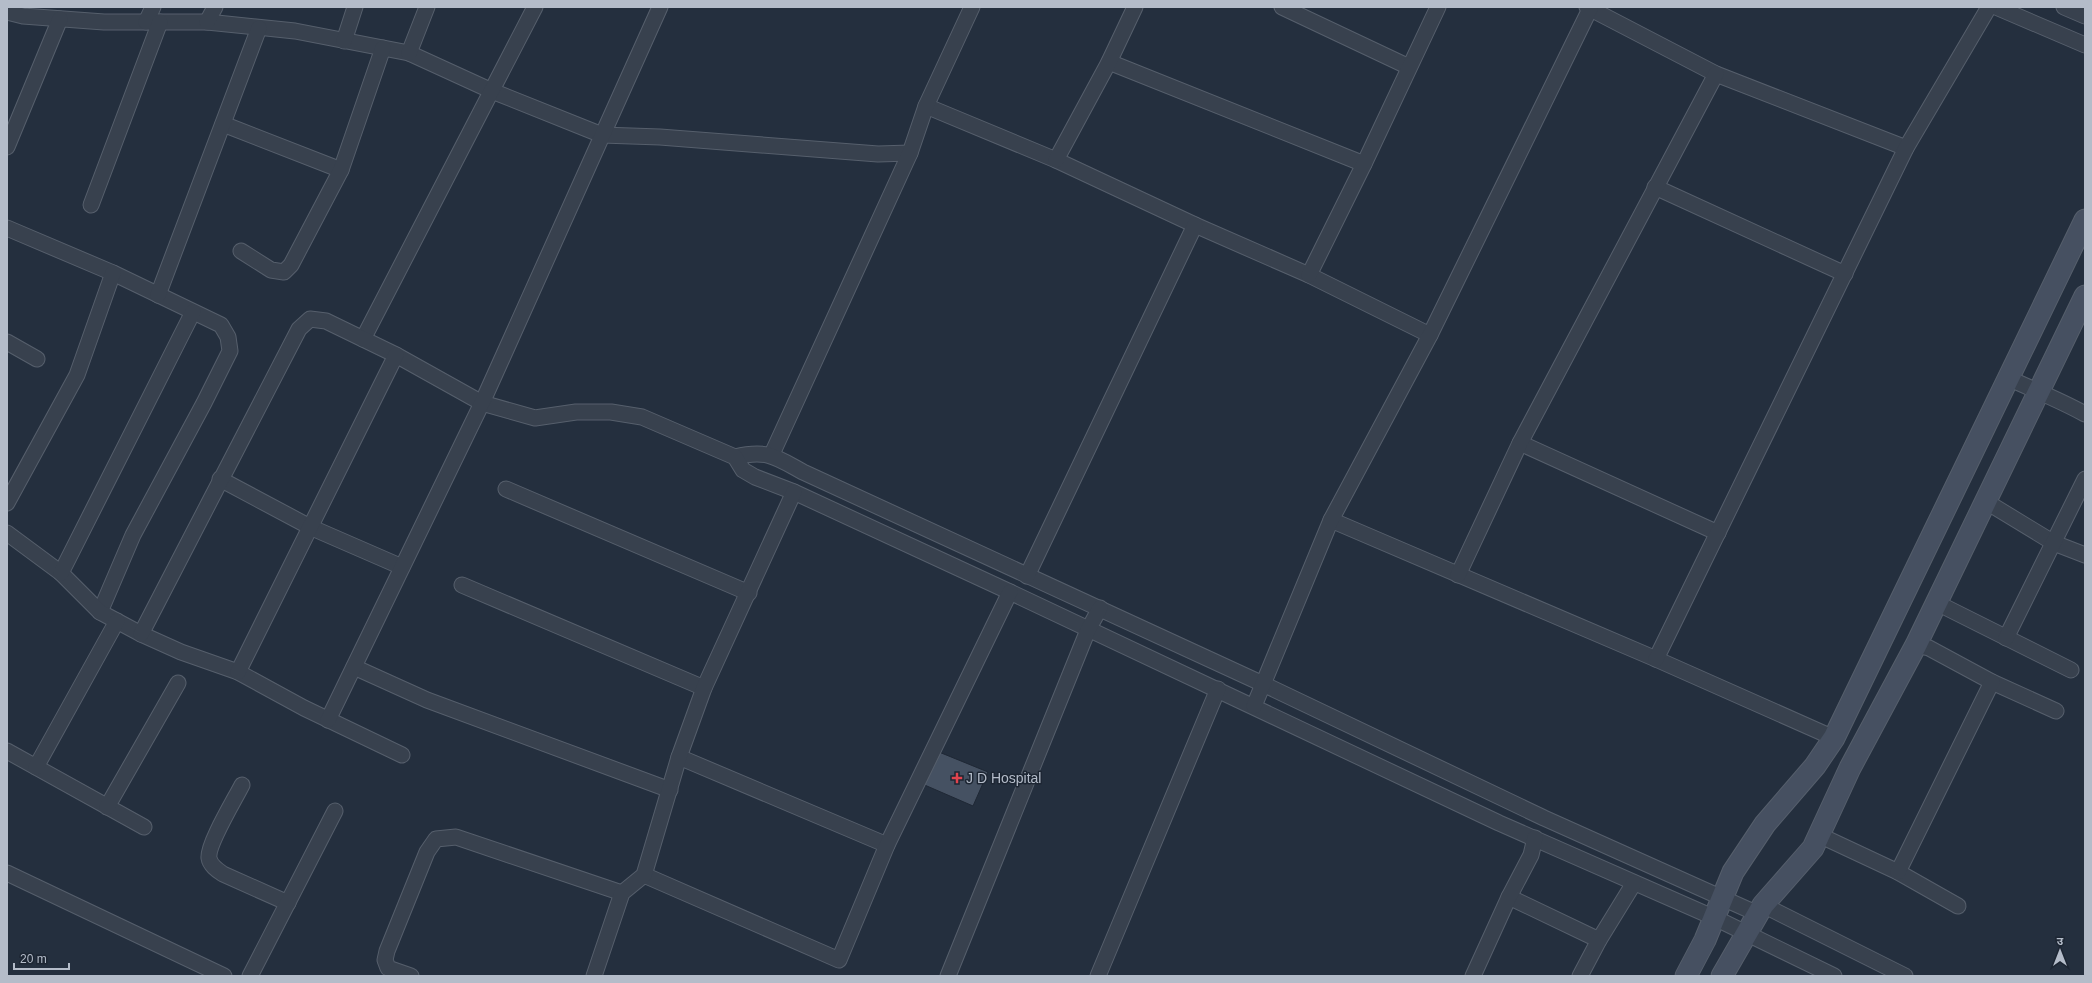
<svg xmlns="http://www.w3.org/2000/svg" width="2092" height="983" font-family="Arial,'Noto Sans Devanagari',sans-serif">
<rect width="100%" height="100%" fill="#242f3e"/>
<path fill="#455162" stroke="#1f2835" d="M934,750L988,772L973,806L920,783Z"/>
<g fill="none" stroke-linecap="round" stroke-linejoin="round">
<g stroke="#565f6c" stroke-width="17">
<g id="street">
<path d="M1282,7L1409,67"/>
<path d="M1587,7L1716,74L1906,148"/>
<path d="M1996,7L2085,45"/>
<path d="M2064,7L2085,16"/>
<path d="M7,12L23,16L104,22H207L295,31L409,53L492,91L602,135L660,137L878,154L910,153"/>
<path d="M146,22L153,7"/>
<path d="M207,22L215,7"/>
<path d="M344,41L355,7"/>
<path d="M409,53L427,7"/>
<path d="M1109,62L1364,164"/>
<path d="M926,106L1056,160L1195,225L1309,275L1430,335"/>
<path d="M223,124L341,170"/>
<path d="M7,147L60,19"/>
<path d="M1056,160L1109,62L1135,7"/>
<path d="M1655,187L1845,274"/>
<path d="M91,205L160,22"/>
<path d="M7,228L113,273L221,325L228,337L230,351L204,403L133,535L100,612"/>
<path d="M241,251L271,270L284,272L291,265L341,170L383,48"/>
<path d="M1309,275L1364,164L1438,7"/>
<path d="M158,295L259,28"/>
<path d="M363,339L535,7"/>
<path d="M7,342L37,359"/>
<path d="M2008,378C2034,390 2060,400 2085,414"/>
<path d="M1520,443L1718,533"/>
<path d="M772,454L910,153L926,106L972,7"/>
<path d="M735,457C767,449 776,457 803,472L1263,684L1544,818L1758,914"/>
<path d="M220,479L310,527L402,567"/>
<path d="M506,489L749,593"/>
<path d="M1985,501L2054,543L2085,555"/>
<path d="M7,503L77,375L113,273"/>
<path d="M1331,520L1656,659L1834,738"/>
<path d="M7,533L61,573L100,612L141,634L181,652L238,672L304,708L402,755"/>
<path d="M61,573L193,312"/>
<path d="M1458,575L1520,443L1716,74"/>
<path d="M1027,576L1195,225"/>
<path d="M462,585L704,688"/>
<path d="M1937,601L1943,606L2071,670"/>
<path d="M141,634L299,329L310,319L326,321L396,355L482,403L535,418L576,412H611L642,417L735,457L743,470L755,477L794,492L1010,592L1499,823L1715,918L1834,976"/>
<path d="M2006,638L2085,479"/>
<path d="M1916,645L1929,648L1992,682L2056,711"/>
<path d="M1656,659L1906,148L1989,7"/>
<path d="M354,667L427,700L670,790"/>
<path d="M238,672L396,355"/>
<path d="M1254,706L1331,520L1430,335L1590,9"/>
<path d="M328,720L482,403L660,7"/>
<path d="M7,751L144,827"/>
<path d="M679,757L887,845"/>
<path d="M36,767L117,621"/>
<path d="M242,785C235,799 207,845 209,858C210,865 217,870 223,874L288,903"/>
<path d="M107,807L178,683"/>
<path d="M1819,835L1898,872L1958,906"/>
<path d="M1898,872L1992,682"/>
<path d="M7,873L224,976"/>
<path d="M644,875L839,960L887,845L1010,592"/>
<path d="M1509,897L1599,940"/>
<path d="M1763,905L1905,976"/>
<path d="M250,976L335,811"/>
<path d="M411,976L388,968L385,960L387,951L427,852L436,839L456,837L622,893"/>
<path d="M594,976L622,893L644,875L679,757L704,688L794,492"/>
<path d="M948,976L1088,630L1100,608"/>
<path d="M1098,976L1218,689"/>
<path d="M1473,976L1509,897L1531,855L1535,838"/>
<path d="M1580,976L1599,940L1634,883"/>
</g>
</g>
<g stroke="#565f6c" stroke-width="23">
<g id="secondary">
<path d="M1686,976L1705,940L1733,872L1765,824L1815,766L1834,738L2085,220"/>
<path d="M1722,976L1763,905L1813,848L1850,768L1916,645L2085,296"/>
</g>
</g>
<use href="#street" stroke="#38414e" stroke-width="15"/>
<use href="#secondary" stroke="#465061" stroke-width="21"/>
</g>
<path fill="#e0444e" stroke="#1d2633" stroke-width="1.5" d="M955 772h4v4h4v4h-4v4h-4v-4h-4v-4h4z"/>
<g text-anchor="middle" stroke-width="3" stroke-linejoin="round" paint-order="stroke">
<g font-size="14" fill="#b4bcc9" stroke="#1d2633" text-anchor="start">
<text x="966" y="783">J D Hospital</text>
</g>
</g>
<rect width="2092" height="983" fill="none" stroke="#b4bcc9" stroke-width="16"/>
<g transform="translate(2060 951)" stroke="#1d2633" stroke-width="3" paint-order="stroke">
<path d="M0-3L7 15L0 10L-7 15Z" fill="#b4bcc9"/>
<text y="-6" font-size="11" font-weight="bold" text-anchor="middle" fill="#b4bcc9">उ</text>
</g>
<path d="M14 963v6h55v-6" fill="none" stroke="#b4bcc9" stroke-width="2"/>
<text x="20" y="963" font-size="12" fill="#b4bcc9" stroke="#1d2633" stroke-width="3" paint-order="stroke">20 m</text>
</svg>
